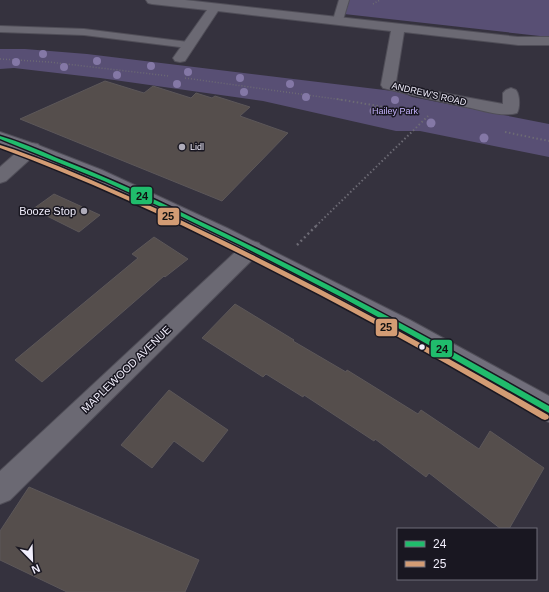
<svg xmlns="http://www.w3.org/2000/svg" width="549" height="592" font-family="Helvetica,sans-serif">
<rect width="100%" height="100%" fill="#35323e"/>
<g fill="#584f74">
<path d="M348,0H549V37L344,14Z"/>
<path d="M0,49H25L87,54L401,92L412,97L549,124V157L420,131H396L263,101L100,78L14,68L0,69Z"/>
</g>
<g fill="#554e4c" stroke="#5c5759">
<path d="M105,81L144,93L153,86L191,98L196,93L212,98L215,96L250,107L240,116L288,133L222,201L20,119Z"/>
<path d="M54,194L100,215L79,232L33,209Z"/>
<path d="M154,237L188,259L165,277L164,276L42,382L15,360L138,258L132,254Z"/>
<path d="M235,304L294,340L293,341L346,372L347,370L418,414L421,410L479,449L490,431L544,468L509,529H501L429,473L426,477L375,439L374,441L304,395L303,397L266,374L263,377L202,338Z"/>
<path d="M169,390L228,430L203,462L174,441L152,468L121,445Z"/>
<path d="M29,487L199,560L185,592H67L0,560V531Z"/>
</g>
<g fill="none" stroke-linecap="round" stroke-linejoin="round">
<g stroke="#504e58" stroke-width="2">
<g id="lane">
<path d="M339,0H349L343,20L338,23L333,20Z"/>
<path d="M0,26L84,29L188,42L193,45L188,48L84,35L0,32Z"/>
</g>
</g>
<g stroke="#504e58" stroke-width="2">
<g id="street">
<path d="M146,0H185L518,37H549V45H518L404,32L396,82L421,89L503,104V93L506,90L511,88L516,90C520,95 520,108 517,113C502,117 485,111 471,108C441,102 412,95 383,88L381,85L391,31L218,11L185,61L180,62L175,61L173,58L207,10L152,4L148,3Z"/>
<path d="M32,143L38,144L41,148L38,152L6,181L0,183V167L26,144Z"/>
<path d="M252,241L259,243L262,248L259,253L10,500L0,504V471L245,243Z"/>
</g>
</g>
<g stroke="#504e58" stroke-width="2">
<path id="primary" d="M0,132L38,145L102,170L227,228L410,320L549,396V422L540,418C450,364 359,313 266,265C179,220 92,177 0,143Z"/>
</g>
<g stroke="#6c6a74" stroke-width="1.5" stroke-dasharray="1 2" stroke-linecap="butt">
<path d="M373,4L380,0"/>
<path d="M0,59L49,62L169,76"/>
<path d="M185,78L343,100"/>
</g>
<g stroke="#6c6a74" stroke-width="2" stroke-dasharray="1.5 2.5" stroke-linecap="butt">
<path d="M337,99L390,108"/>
<path d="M505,132L549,141"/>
<path d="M316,226L428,116"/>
</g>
<path stroke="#6c6a74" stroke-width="2.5" stroke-dasharray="2 3" stroke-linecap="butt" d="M297,245L317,225"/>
<use href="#lane" fill="#6b6973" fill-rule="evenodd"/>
<use href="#street" fill="#6b6973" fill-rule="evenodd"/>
<use href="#primary" fill="#716e7b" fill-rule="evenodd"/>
<g stroke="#191721" stroke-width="3">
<path id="bus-1" d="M0,136C20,142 39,150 57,158C104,176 150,197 195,219C316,276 434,340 549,406V413L411,335L343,298L240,245L172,212L104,181L0,139Z"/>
</g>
<g stroke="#191721" stroke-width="3">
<path id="bus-2" d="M0,145C20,151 39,159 58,166C104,185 150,205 195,227C315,284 432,348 548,415L549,417L548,419L545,420L542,419C449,364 353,311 256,262C173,220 88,180 0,148Z"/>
</g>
<use href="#bus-1" fill="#20bc6c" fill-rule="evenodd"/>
<use href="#bus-2" fill="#d39c74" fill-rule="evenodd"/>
</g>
<g fill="#8478a6">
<circle cx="43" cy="54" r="4"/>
<circle cx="97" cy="61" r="4"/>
<circle cx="16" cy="62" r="4"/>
<circle cx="151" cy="66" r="4"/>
<circle cx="64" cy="67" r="4"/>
<circle cx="188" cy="72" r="4"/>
<circle cx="117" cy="75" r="4"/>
<circle cx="240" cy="78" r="4"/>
<circle cx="177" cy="84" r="4"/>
<circle cx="290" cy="84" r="4"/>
<circle cx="244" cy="92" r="4"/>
<circle cx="306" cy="97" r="4"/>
<circle cx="395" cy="100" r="4"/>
<circle cx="374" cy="111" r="4.5"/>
<circle cx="431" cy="123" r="4.5"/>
<circle cx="484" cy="138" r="4.5"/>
</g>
<g fill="#afacba" stroke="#191721" stroke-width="1.5">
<circle cx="182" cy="147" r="4"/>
<circle cx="84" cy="211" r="4"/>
</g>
<circle fill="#f1eefc" stroke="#191721" stroke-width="1.5" cx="422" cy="347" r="3.5"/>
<g text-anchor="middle" stroke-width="3" stroke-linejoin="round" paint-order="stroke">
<g font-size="9" fill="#f1eefc" stroke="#191721">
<text transform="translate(429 94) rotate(13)" y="3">ANDREW'S ROAD</text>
</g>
<g font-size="9" fill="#c4b2fb" stroke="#191721">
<text x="395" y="114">Hailey Park</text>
</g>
<g font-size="9" fill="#f1eefc" stroke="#191721" text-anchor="start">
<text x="190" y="150">Lidl</text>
</g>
<g font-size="11" fill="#f1eefc" stroke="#191721" text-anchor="end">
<text x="76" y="215">Booze Stop</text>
</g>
<g font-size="11" fill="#f1eefc" stroke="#191721">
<text transform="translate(126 369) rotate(-44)" y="4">MAPLEWOOD AVENUE</text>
</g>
</g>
<g stroke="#191721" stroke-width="1.5">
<rect x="130" y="186" width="23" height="19" rx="4" fill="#20bc6c"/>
<rect x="157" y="207" width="23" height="19" rx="4" fill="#d39c74"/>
<rect x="375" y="318" width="23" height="19" rx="4" fill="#d39c74"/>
<rect x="430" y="339" width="23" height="19" rx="4" fill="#20bc6c"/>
</g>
<g font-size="11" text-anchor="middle" font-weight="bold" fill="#111">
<text x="142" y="200">24</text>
<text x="168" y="220">25</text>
<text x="386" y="331">25</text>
<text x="442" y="353">24</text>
</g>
<rect x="397" y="528" width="140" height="52" fill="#191721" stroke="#6f6d79"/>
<rect x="405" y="541" width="20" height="6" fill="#20bc6c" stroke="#6f6d79"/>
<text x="433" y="548" font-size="12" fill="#f1eefc">24</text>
<rect x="405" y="561" width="20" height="6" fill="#d39c74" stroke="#6f6d79"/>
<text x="433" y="568" font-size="12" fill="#f1eefc">25</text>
<g transform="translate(32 560) rotate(157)" stroke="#191721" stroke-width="3" paint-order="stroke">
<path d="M0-3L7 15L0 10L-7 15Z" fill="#f1eefc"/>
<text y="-6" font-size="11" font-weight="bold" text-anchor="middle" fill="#f1eefc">N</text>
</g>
</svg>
